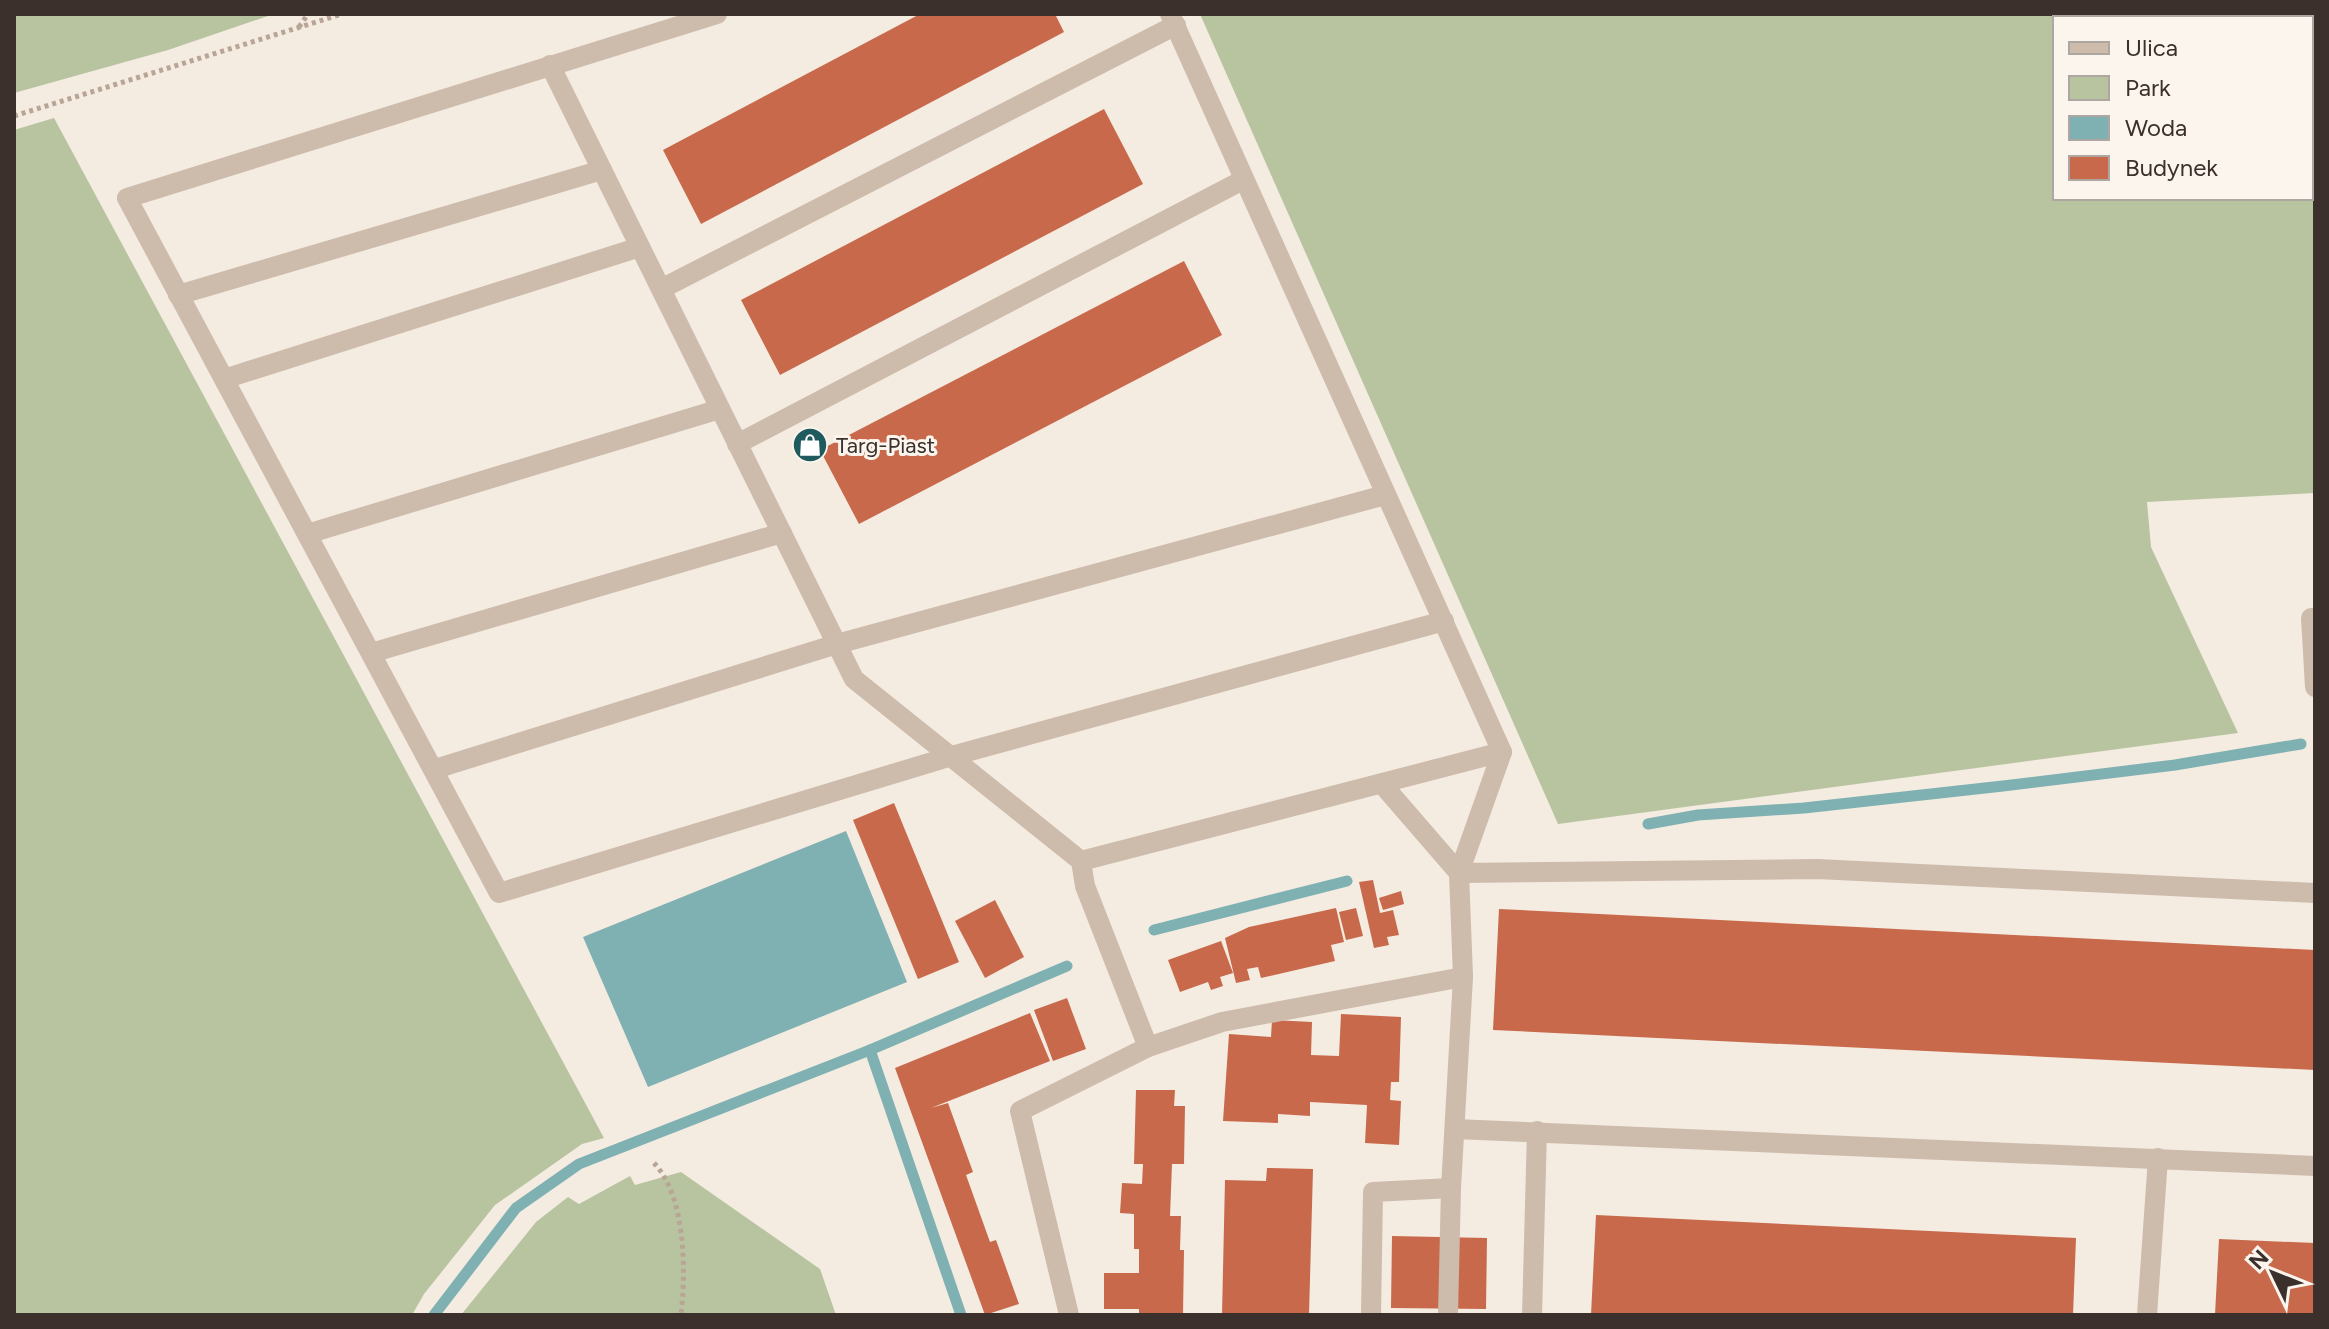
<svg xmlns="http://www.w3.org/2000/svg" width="2329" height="1329" font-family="Figtree,sans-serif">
<rect width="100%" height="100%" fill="#f4ebe1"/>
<g fill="#b8c4a0" fill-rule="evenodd">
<path d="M14,14H274L168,50L14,93Z"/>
<path d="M1200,14H2315V493L2147,502L2151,547L2238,733L1558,824ZM2311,18V198H2055V18Z"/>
<path d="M54,118L604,1138L582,1144L495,1205L424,1294L412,1315H14V130Z"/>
<path d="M681,1172L820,1269L836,1315H461L536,1222L568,1197L579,1204L630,1176L635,1185Z"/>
</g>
<path fill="#7fb0b2" d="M846,831L907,982L648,1087L583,937Z"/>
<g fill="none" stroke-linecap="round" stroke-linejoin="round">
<g stroke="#7fb0b2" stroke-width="11">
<path d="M1648,824L1698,815L1804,808L2003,786L2175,765L2301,744"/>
<path d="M1154,930L1347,881"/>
<path d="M870,1050L961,1315"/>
<path d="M434,1315L516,1208L579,1164L870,1050L1067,966"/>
</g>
</g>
<g fill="#c8694b">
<path d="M920,14H1055L1064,32L701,224L663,150Z"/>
<path d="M1104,109L1143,184L780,375L741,300Z"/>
<path d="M1184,261L1222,335L859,524L820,450Z"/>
<path d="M894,803L959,962L918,979L853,820Z"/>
<path d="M1373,880L1380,913L1393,910L1399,935L1387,937L1389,945L1374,948L1359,882Z"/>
<path d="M1401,891L1404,904L1383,910L1379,898Z"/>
<path d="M995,900L1024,957L985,978L955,921Z"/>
<path d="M1336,908L1344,942L1331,945L1335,961L1261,978L1258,967L1247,969L1250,980L1236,983L1225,938L1249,927Z"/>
<path d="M1356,908L1363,936L1346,940L1339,912Z"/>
<path d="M1499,909L2315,950V1070L1493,1030Z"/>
<path d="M1221,941L1233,973L1220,977L1223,986L1211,990L1208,982L1180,992L1168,960Z"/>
<path d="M1067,998L1086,1049L1053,1061L1034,1010Z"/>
<path d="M1030,1013L1050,1061L931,1108L948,1103L973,1172L966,1175L990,1242L996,1240L1019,1304L985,1315L895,1068Z"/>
<path d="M1341,1014L1401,1017L1399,1082H1391L1390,1100L1401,1101L1399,1145L1365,1143L1367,1105L1310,1102V1116L1278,1114V1123L1223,1121L1229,1034L1271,1037L1272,1020L1312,1022L1311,1055L1339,1056Z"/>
<path d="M1136,1090H1175L1174,1106H1185L1184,1164H1172L1170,1216H1181L1180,1250H1184L1183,1315H1139V1309H1104V1273H1139V1249H1134V1214L1120,1213L1122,1183L1142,1184L1143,1164H1134Z"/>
<path d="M1267,1168L1313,1169L1309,1315H1222L1225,1180L1266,1181Z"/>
<path d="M1596,1215L2076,1238L2073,1315H1591Z"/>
<path d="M1392,1236L1487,1238L1486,1309L1391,1308Z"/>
<path d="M2219,1239L2315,1243V1315H2215Z"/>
</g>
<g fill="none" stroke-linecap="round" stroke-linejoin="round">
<g stroke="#b9a596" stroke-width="5" stroke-dasharray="4 4" stroke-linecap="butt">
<path d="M299,27L308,14"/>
<path d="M14,116L342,14"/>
<path d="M654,1163C686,1197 686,1271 681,1315"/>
</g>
<g stroke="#cdbbac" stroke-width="20">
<path d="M717,14L127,198L499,893L952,756L1444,621"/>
<path d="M1170,14L1502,752L1459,873L1463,977L1451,1188L1448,1315"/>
<path d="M550,65L854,679L1081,861L1085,886L1148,1047L1222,1022L1463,977"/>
<path d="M661,289L1176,25"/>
<path d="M178,295L602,170"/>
<path d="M224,379L640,247"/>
<path d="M737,444L1243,180"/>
<path d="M307,534L720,409"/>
<path d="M2315,618H2311L2315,687"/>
<path d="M371,653L782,533"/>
<path d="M435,769L837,644L1385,495"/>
<path d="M1382,784L1459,873L1817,869L2315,893"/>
<path d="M1081,861L1502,752"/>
<path d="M1455,1129L2315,1166"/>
<path d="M1069,1315L1020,1111L1148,1047"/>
<path d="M1371,1315L1373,1192L1451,1188"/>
<path d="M1532,1315L1537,1131"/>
<path d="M2147,1315L2158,1158"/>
</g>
</g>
<defs>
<g id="shop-disc" transform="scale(1.8)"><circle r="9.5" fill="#1f5a5e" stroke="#fbf5ee"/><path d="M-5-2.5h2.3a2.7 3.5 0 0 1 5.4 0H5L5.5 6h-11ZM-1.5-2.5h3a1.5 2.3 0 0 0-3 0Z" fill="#fff"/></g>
</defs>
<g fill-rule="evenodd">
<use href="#shop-disc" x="810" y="445"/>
</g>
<g text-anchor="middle" stroke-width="6" stroke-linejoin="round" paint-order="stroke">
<g font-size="22" fill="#3b302b" stroke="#fbf5ee" text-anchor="start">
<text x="836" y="453">Targ-Piast</text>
</g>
</g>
<rect width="2329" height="1329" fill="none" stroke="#3b302b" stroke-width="32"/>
<rect x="2053" y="16" width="260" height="184" fill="#fbf5ee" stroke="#aea6a0" stroke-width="2"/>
<rect x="2069" y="42" width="40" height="12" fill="#cdbbac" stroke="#aea6a0" stroke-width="2"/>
<text x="2125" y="56" font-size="24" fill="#3b302b">Ulica</text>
<rect x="2069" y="76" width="40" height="24" fill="#b8c4a0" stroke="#aea6a0" stroke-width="2"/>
<text x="2125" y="96" font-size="24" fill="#3b302b">Park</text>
<rect x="2069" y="116" width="40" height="24" fill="#7fb0b2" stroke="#aea6a0" stroke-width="2"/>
<text x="2125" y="136" font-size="24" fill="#3b302b">Woda</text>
<rect x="2069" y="156" width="40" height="24" fill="#c8694b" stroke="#aea6a0" stroke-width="2"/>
<text x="2125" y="176" font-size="24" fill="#3b302b">Budynek</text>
<g transform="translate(2273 1273) rotate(313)" stroke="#fbf5ee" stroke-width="6" paint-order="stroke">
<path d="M0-6L14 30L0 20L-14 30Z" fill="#3b302b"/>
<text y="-12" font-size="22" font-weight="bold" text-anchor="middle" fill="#3b302b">N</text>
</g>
</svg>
